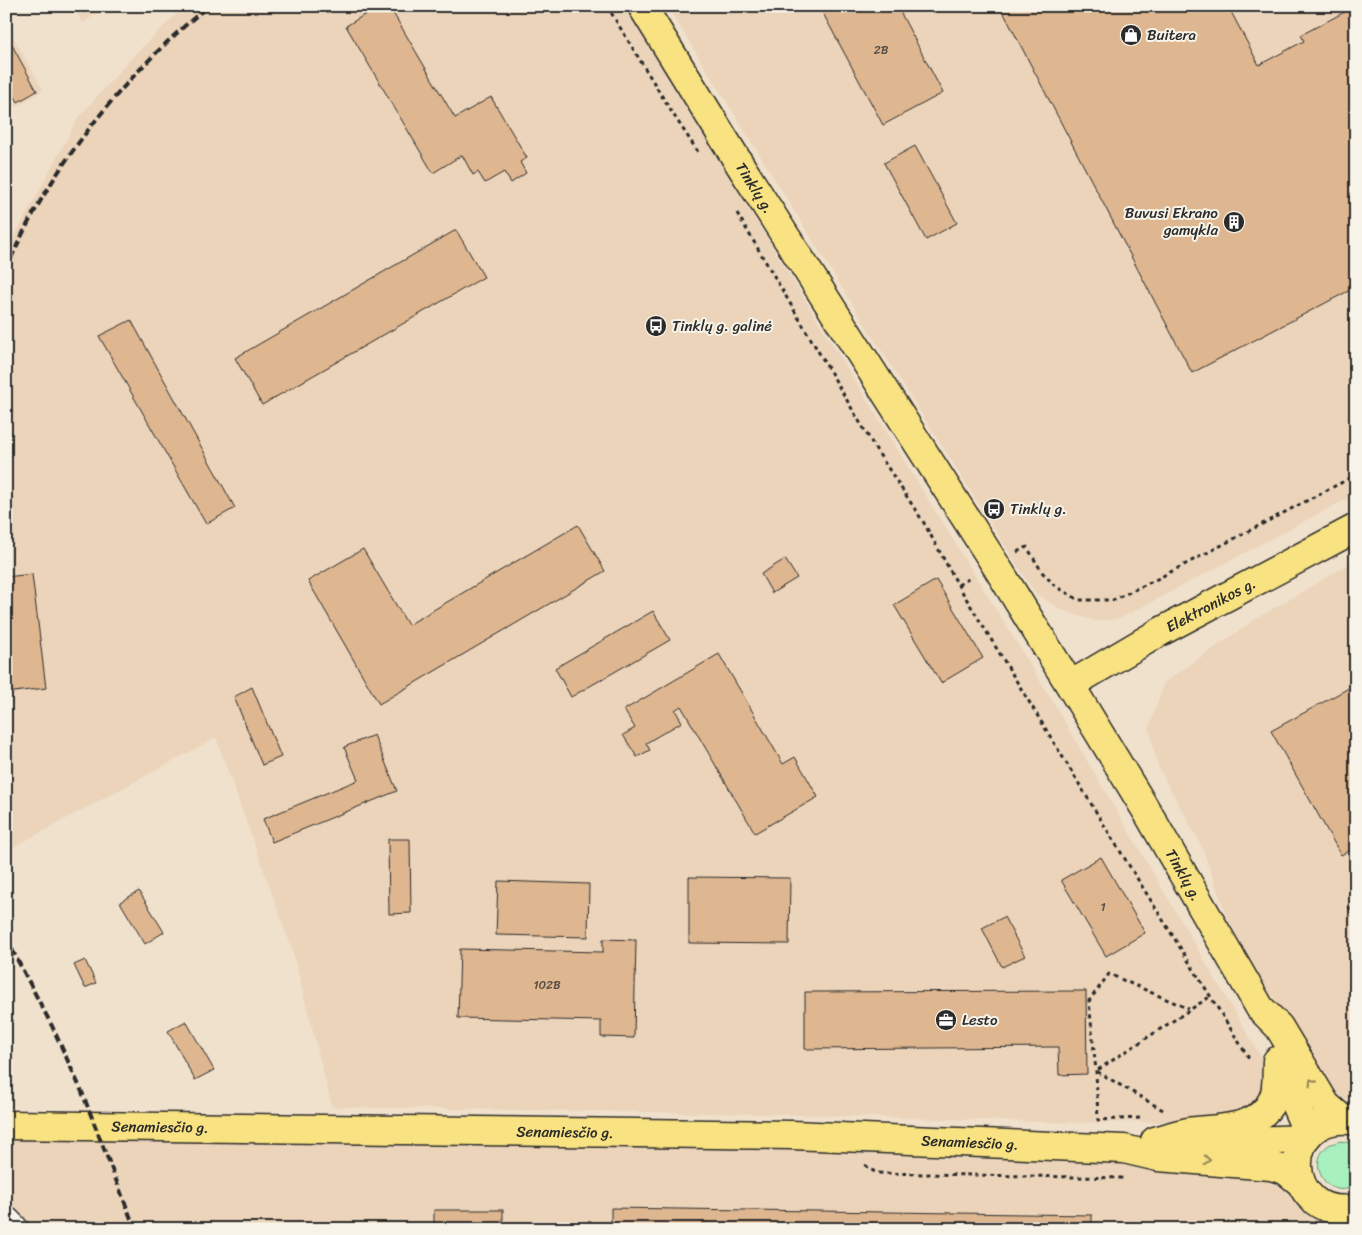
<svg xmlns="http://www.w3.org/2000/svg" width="1362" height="1235" font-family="Sriracha,sans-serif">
<rect width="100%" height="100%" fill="#f0e1cd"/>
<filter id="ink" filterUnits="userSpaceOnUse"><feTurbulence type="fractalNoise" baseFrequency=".02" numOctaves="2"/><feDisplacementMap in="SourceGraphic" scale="10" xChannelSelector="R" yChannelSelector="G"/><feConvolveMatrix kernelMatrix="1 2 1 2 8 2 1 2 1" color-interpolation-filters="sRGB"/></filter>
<g filter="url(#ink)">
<g fill="#ebd4ba">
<path d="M72,6H106L83,23Z"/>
<path d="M185,6H624L1050,697L1268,1069V1090L1252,1111L1208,1121L1078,1123L776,1114L332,1107L292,949L216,738L6,851V252L78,118L132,57Z"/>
<path d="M667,6H1356V494L1121,618L1095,621L1061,610L1035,593L862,320Z"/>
<path d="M6,24L43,90L16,107L6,124Z"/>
<path d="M1356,560V1103L1344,1100L1329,1083L1256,973L1227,917L1202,847L1158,767L1149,727L1164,683L1257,618Z"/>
<path d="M6,1136L794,1146L1194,1168L1281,1182L1292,1199L1308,1216L1336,1229H6Z"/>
</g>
<path fill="#a8f0bd" stroke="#6a8e74" d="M1340,1141L1351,1143L1356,1146V1185C1328,1203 1304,1162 1329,1145C1332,1143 1337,1143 1340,1141Z"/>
<g fill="#deb68f" stroke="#2b2b2b">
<path d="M79,6H94L84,13Z"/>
<path d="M379,6H389L455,118L491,97L527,158L520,162L526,173L511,183L504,172L485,183L478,172L473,175L462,155L433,173L346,26Z"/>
<path d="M819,6H897L943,93L883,125Z"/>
<path d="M1000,6H1228L1259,65L1304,41L1301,35L1356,6V287L1192,373Z"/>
<path d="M6,34L37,91L18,102L6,81Z"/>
<path d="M915,146L957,223L926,240L884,163Z"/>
<path d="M456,230L484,277L262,405L235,358Z"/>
<path d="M131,320L235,508L206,524L99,336Z"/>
<path d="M578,525L605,571L379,704L308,581L363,549L408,625Z"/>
<path d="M785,559L797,578L772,593L761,574Z"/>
<path d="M32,574L46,688L6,693V577Z"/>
<path d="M936,580L983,658L941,683L894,605Z"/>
<path d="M653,611L670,640L571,697L555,668Z"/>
<path d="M719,654L783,764L795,757L818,797L755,833L681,706L675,710L682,722L646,743L650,750L637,757L623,735L635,728L624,710Z"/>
<path d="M1356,684V847L1341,855L1271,731Z"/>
<path d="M252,687L281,757L262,765L234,697Z"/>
<path d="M374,735L397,791L272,842L263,819L358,780L344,747Z"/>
<path d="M388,839H410L411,913L389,914Z"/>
<path d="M1101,857L1145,933L1106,956L1061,880Z"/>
<path d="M689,877L790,878L789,944L689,943Z"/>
<path d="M498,881L589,884L588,937L496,935Z"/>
<path d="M139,891L164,932L145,944L120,902Z"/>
<path d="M1004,917L1025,956L1002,967L982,928Z"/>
<path d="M603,939L636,940L634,1038L601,1037V1021L458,1018L460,949L603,952Z"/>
<path d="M85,960L96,983L85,988L74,965Z"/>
<path d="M1086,991L1087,1074L1059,1075L1058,1047L805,1049V992Z"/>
<path d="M186,1021L214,1070L195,1080L168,1031Z"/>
<path d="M611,1208L1092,1215V1229H611Z"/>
<rect x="434" y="1210" width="69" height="19"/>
</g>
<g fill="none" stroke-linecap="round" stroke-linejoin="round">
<g stroke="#2b2b2b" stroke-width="31">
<path id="minor" d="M6,1221L14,1229"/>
</g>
<g stroke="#2b2b2b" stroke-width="31">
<g id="major">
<path id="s1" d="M642,6L742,168L995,564L1070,685L1149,815L1260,1008L1279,1027L1326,1105L1342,1119"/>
<path id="s2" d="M1070,685L1160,632L1356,528"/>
<path d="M1279,1067L1308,1134"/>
<path d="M1356,1121C1277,1107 1280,1224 1356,1208"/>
<path id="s3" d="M6,1125L792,1135L1124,1149L1158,1157L1271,1166L1285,1170L1301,1183"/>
<path d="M1155,1141C1166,1138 1177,1134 1188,1132C1218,1128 1259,1131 1273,1099C1278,1089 1276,1073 1277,1061"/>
<path d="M1189,1142H1224L1305,1139"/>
</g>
</g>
<g stroke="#2b2b2b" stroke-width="3" stroke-dasharray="4 4" stroke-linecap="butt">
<path d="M607,6L671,111L700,155"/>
<path d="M737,213L875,448L924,523L958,585L1112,838L1250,1060"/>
<path d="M1017,552L1027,547L1042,572L1055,586L1079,600H1113L1157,579L1356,475"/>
<path d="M958,585L972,577"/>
<path d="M1349,907L1356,915"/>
<path d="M1163,1110L1096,1071L1211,996"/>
<path d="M1140,1118L1098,1120L1096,1071L1089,1001L1109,974L1189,1009"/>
<path d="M865,1165L876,1173L1124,1178"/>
</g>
<use href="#minor" stroke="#f7f3e8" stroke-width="28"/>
<use href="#major" stroke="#f8e281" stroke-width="28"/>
<g stroke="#2b2b2b" stroke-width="4" stroke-dasharray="8 4" stroke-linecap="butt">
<path d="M6,270C48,169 124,75 208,6"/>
<path d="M6,938L52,1026L82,1092L135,1229"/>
</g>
</g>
<defs><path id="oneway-chevron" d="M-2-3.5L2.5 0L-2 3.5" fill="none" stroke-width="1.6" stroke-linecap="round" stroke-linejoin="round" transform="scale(1.25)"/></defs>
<g stroke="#928656">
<use href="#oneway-chevron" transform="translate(1312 1082) rotate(-122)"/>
<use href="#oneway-chevron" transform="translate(1207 1160) rotate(4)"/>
</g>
</g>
<defs>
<g id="shop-disc" transform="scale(1.125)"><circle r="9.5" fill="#2b2b2b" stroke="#f7f3e8"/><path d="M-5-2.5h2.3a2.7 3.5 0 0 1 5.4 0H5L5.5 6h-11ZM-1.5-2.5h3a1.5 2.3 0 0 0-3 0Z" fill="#fff"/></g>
<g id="building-disc" transform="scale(1.125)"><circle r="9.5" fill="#2b2b2b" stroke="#f7f3e8"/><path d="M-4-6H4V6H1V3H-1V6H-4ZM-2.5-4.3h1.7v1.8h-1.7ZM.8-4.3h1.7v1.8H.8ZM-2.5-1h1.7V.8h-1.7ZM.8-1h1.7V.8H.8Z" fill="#fff"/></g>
<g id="bus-disc" transform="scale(1.125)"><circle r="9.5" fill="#2b2b2b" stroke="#f7f3e8"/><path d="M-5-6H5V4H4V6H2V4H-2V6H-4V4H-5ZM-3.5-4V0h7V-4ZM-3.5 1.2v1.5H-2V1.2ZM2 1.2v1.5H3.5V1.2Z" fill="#fff"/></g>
<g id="office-disc" transform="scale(1.125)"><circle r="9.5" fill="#2b2b2b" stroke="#f7f3e8"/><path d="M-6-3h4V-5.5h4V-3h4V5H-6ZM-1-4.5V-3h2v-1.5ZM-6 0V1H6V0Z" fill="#fff"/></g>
</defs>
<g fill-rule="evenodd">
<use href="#shop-disc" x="1131" y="35"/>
<use href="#building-disc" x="1234" y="222"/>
<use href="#bus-disc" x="656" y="326"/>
<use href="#bus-disc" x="994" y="509"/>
<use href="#office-disc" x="946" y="1020"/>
</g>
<g text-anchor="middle" stroke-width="4" stroke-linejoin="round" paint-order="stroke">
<g font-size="12" fill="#584e44">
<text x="881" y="54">2B</text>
<text x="1103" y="911">1</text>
<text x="547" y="989">102B</text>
</g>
<g font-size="15" fill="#2b2b2b" stroke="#f7f3e8" text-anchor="start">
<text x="1147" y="40">Buitera</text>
<text x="1218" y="218" text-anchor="end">Buvusi Ekrano<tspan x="1218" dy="17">gamykla</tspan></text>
<text x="672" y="331">Tinklų g. galinė</text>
<text x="1010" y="514">Tinklų g.</text>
<text x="962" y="1025">Lesto</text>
</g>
<g font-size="15" fill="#2b2b2b" stroke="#f7f3e8">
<text dy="5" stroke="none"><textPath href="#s1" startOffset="214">Tinklų g.</textPath></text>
<text dy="5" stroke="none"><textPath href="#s2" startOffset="162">Elektronikos g.</textPath></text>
<text dy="5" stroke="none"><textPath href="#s1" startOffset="1024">Tinklų g.</textPath></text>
<text dy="5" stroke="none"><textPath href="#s3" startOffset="154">Senamiesčio g.</textPath></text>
<text dy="5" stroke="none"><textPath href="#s3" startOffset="559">Senamiesčio g.</textPath></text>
<text dy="5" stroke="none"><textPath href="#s3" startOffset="964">Senamiesčio g.</textPath></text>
</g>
</g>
<rect width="1362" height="1235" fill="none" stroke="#f7f3e8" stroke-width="25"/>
<rect x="12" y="12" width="1337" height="1210" fill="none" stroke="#2b2b2b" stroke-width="2" filter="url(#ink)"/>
</svg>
